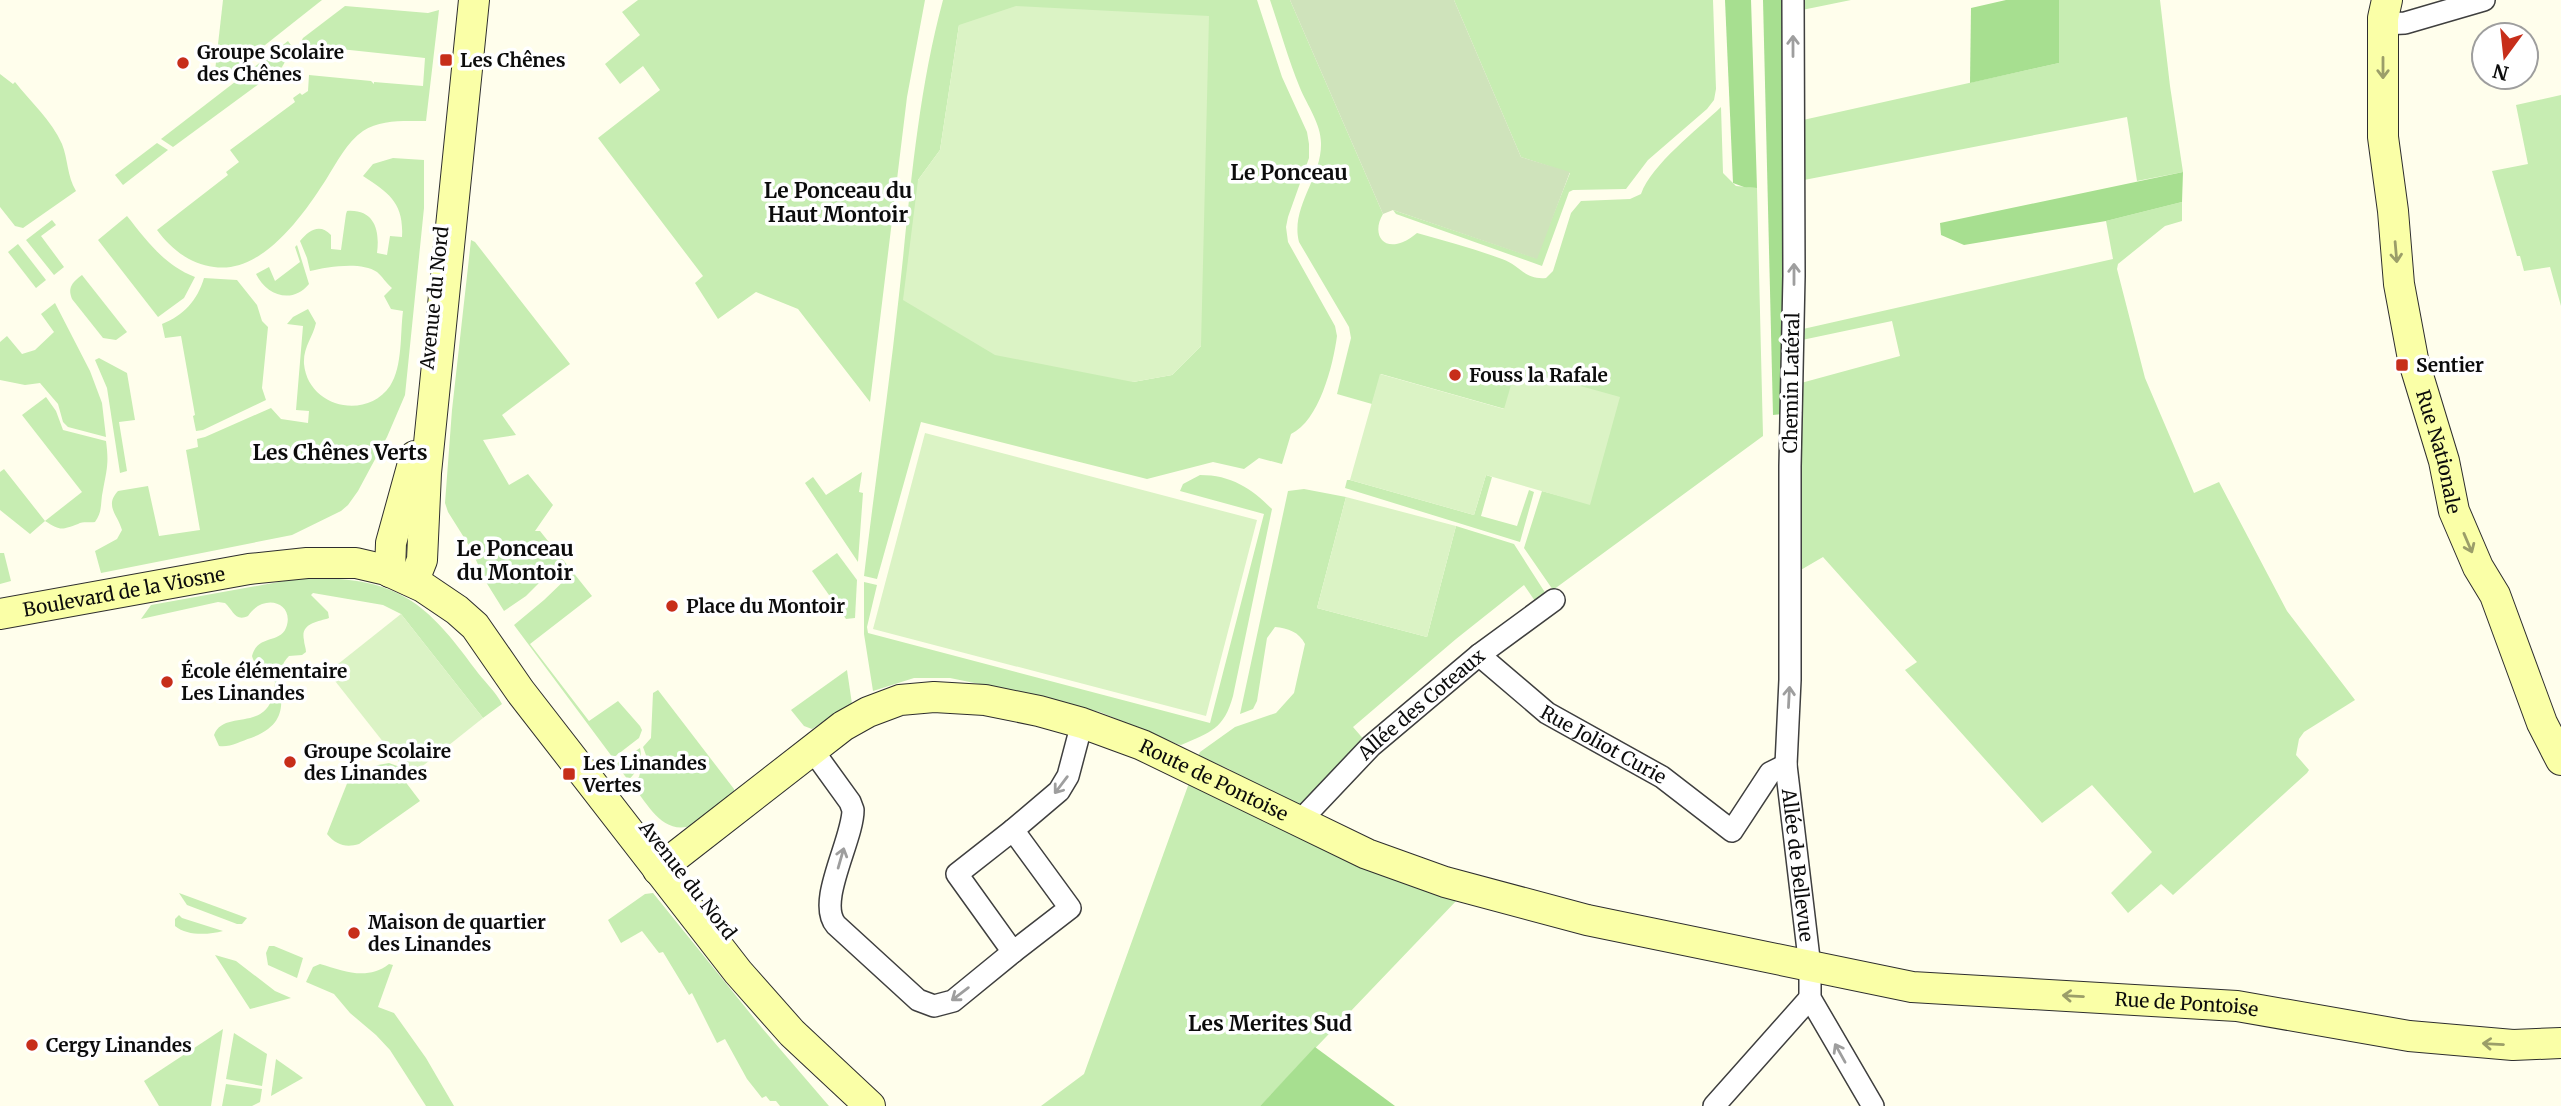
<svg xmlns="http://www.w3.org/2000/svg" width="2561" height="1106" font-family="Merriweather,serif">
<rect width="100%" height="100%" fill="#fffeec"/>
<g fill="#c7edb2" fill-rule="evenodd">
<path d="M223,0H322L222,79L215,71Z"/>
<path d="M638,0H925L907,97L870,402L798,309L756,292L718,319L695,283L703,276L598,138L660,90L643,66L620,84L605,64L640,35L622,12Z"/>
<path d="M943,0H1257L1282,77L1307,132L1309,144V158L1288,217L1286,227L1288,242L1335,326L1337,336C1333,366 1319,421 1291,434L1282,464L1259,458L1244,469L1213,462L1147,479L921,422L877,579L864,576C875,482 889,389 899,295C910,197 917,96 943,0ZM959,25L1201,346L1172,375L1133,382L918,180L940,150Z"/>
<path d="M1270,0H1290L1383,214C1372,232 1381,251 1403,242C1408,240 1413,236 1417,233C1446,241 1475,249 1502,259C1520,265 1524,280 1546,278L1553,271L1571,213L1581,201L1630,199L1641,194C1652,164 1697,130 1721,107L1723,173L1736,186L1757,188L1763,436L1553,590L1524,548L1542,491L1590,504L1517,368L1505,409L1381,374L1372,404L1337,394L1351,338L1349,327L1299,242C1290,207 1322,178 1321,143C1321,124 1307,105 1300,88C1288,59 1280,29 1270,0Z"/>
<path d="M1454,0H1713L1716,89L1714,100L1707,109L1648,160L1626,189L1573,190L1569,192L1542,266L1396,214L1393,210L1536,258L1570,173L1521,157Z"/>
<path d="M1802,0H1851L1802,10Z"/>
<path d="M2059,0H2160L2170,86L2183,172L2137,181L2127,117L1804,180L1803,120L2059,63Z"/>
<path d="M345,6L428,13L439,10L426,121C405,121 381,119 363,131C347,142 337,162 327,178C304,214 263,274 214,267C190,264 171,249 157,230L228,175L226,172L239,162L230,150L295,102L293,98L300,93L302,95L308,91L309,75L371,81L374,84V82L423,86L425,58L312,46L293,60L292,59L303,38Z"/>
<path d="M288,41L293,48L282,67L173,147L161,139Z"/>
<path d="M0,74L13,84L15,82C30,101 52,121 62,144C68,159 67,176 76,191L23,228L15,226L0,207Z"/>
<path d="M2561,95V306L2550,267L2524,271L2520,256H2517L2492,171L2528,164L2516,105Z"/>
<path d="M157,143L168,150L123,185L115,175Z"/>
<path d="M393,158L424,160V208L405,395L387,437L358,491L348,505L341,511L292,535L101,573L95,551L117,539L122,530C118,515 104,506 118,491L148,486L159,536L200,530L186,450L198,447L197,439L205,437L271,408L281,419L308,423L309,411L296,410L303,326L287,324L293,317L308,309L316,323C313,337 303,347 304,364C308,407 366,421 390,386C403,366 400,333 403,311L391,309L384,296L392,288C387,284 381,275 377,272C361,261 327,267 310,271L307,258L300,241C309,230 320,223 331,235V249L341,250L346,214L347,211C375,209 380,231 377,253L387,255L390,236L402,237C404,203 389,193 363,176L373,164Z"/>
<path d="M2182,202V221L2165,226L2118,264L2117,269L2145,378L2194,493L2219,482L2287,611L2355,700L2304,732L2299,739L2296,755L2309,770L2307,773L2173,895L2161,884L2128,913L2111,893L2152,852L2092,785L2042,823L1905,670L1917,662L1823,557L1799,571L1801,383L1900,356L1892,321L1802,340L1803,329L2113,259L2106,221Z"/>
<path d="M127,216C147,241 164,265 195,277L184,298L158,317L98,240Z"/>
<path d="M52,220L56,225L41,236L64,267L54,275L26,240Z"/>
<path d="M471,240L475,242L570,364L502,415L516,435L483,440L509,485L528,474L553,505L535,531H540L592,596L530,644L589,721L618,701L640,726L642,730L639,738L613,758L514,625L544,600L569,576L557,565L526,596L504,611L486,582L470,547L448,512L445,503L452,410Z"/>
<path d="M18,244L46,280L36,288L8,252Z"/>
<path d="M297,245L309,284C292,305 266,295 256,274L269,267L275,281L300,262L295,247Z"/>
<path d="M82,275L127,332L116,340L103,338L72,299C67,287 73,282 82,275Z"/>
<path d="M204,278L237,280L257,305L262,321L268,327L262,388L266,400L203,430L196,431L193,416L195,415L181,336L165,338L162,324C184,315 197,301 204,278Z"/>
<path d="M55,303L90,371L102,403L106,437L68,427L63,422L58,404L40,383L25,385L0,380V342L7,336L22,354L35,350L54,332L41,314Z"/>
<path d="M99,358L127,373L135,420L119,422L127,471L120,473L107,388L95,360Z"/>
<path d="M46,397L56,411L63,430L106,441C109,463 107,469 103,490C100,503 103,511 95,522C90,523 83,521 78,524C61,530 61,531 45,521L30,534L0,510V472L4,469L45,521L82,492L22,415Z"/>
<path d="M862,472L859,492L863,493L858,562L805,483L813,477L826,495Z"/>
<path d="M1200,475C1231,475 1251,488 1272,509L1233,696C1224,729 1211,732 1181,745L1177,744L1100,712L1032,695L950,678H914L873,691L864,634V582L877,585L867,627L868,633L1210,723L1264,514L1180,491L1183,484Z"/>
<path d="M1486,475L1492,477L1481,516L1517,526L1529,490L1534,492L1520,542L1345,488L1347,480H1350L1474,515Z"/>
<path d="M1304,489L1346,497L1317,608L1427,637L1456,526L1514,544L1546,594L1535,601L1524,585L1456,639L1353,727L1366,742L1300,812H1291L1229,769L1198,756L1200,752L1235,727L1276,713L1294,693L1305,644C1299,632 1288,628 1275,627L1267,638L1257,701L1253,709L1240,714L1288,491Z"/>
<path d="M0,553H4L11,581L0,584Z"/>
<path d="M837,553L857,580L855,618L846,619L812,571Z"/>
<path d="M313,578C398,578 427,603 475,669C483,680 496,692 502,704L483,718L401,614L383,605L313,593L311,595L328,612L329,618C318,622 300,623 304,640C304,644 306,648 306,652L302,655L289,656C264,680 306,717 251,738C241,741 229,748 219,746L214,735C225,707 272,737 275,682C268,672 255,668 252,656C258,633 282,645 287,625C293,602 263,593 248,616C235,622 233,610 225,603L218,602L141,619L151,605L290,580Z"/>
<path d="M847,670L852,704L812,729L804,726L791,710Z"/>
<path d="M658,690L734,789V792L693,825C663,837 647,803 631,783L639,777L642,765L647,758L643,747L651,738L653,693Z"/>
<path d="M640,748C643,759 637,773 628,780L616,764Z"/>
<path d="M389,763L400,767L401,776L420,801L359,844C346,848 336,845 327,834L348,781L378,765Z"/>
<path d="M1189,783L1458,899L1260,1106H1041L1084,1074Z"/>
<path d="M179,893L247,918L242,924H237L187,905Z"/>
<path d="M653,893L762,1028L829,1106H780L776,1101H770L766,1096L762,1098L747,1079L725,1039L717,1043L692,993L689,995L663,952L659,953L642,931L621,943L608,920L645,894Z"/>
<path d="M179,915L182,918L223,931C208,935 187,936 175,926V919Z"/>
<path d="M269,946H274L303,958L297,978L268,965L266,953Z"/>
<path d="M215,955L236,961L275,991L291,998L250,1009Z"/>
<path d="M320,964C344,971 367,981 389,964L393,965L378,1007L394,1013L426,1058L454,1106H426L390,1050L376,1035L350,1013L334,994L306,982L313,967Z"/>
<path d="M223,1029L211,1106H159L144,1081Z"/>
<path d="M234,1033L267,1054L262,1086L226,1079Z"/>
<path d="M276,1059L303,1078L271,1096Z"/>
<path d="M226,1084L262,1089L260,1102L252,1106H222Z"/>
</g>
<g fill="#a7df90">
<path d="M1725,0H1751L1757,188L1744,187L1733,183Z"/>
<path d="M1763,0H1785L1783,414L1773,415Z"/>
<path d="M2006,0H2059V63L1970,83L1971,8Z"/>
<path d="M2183,172L2182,202L2106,221L1964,245L1941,235L1940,223Z"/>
<path d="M1315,1047L1395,1106H1260Z"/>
</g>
<path fill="#cfe3bb" d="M1290,0H1454L1521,157L1570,172L1537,259L1393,210L1383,214Z"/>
<g fill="#dbf3c5">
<path d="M1016,6L1209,16L1201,346L1172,375L1133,382L995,355L903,300L918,180L940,150L959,25Z"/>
<path d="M1516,368L1620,397L1590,505L1486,475L1474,515L1350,480L1380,374L1504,409Z"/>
<path d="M925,433L1257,520L1206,716L873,629Z"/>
<path d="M1346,497L1456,526L1427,637L1317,608Z"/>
<path d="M401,614L483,718L410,776L328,672Z"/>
</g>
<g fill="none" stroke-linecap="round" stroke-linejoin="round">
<g stroke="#3f3f3f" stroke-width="24">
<g id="street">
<path id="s1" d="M1793,0L1794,276L1790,466V680L1786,765L1810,967V998L1873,1106"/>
<path d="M2383,24L2405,23L2484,0"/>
<path id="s2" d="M1479,655L1547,713L1662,777L1732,831L1770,773L1786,765"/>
<path d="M811,748L850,802L853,810C853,840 816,902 836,925L918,1000L934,1006L953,1001L1013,952"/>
<path id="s3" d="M1299,822L1371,746L1479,655L1554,600"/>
<path d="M1013,830L1070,908L1013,952L957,874Z"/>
<path d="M1013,830L1059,791L1068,776L1082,723"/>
<path d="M1714,1106L1810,998"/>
</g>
</g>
<g stroke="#2e2e2e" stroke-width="32">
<g id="secondary">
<path id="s4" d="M2387,0L2383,18V137L2393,211L2399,284L2413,359L2444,461L2454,511L2478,567L2495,595L2542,723L2561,760"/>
<path d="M390,572L391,543L415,456"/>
<path d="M409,580L418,570L422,560L426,473L474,0"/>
<path id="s5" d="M0,614L249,569L307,563H356L386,570L423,587L457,610L475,626L520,691L738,972L792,1033L870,1106"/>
<path id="s6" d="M658,870L843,726L868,712L900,700L934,697L985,700L1039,711L1082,723L1142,745L1367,854L1445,882L1587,920L1912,987L2237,1006L2409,1036L2513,1045L2561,1043"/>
</g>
</g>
<use href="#street" stroke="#fff" stroke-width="21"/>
<use href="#secondary" stroke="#faffa7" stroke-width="30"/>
</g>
<defs><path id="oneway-shaft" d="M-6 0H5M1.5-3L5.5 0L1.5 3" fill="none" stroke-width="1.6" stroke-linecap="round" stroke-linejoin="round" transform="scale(1.75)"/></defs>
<g stroke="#9e9e9e">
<use href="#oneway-shaft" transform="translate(1793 46) rotate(-90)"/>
<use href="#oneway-shaft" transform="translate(1794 274) rotate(-90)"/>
<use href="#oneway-shaft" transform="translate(1789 697) rotate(-87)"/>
<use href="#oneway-shaft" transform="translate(1061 785) rotate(127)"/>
<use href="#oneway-shaft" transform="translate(841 858) rotate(-74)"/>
<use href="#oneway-shaft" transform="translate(960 994) rotate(143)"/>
<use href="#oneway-shaft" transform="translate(1840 1053) rotate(-119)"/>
</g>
<g stroke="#9b9e69">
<use href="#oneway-shaft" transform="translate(2383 68) rotate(90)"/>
<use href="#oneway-shaft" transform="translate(2396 252) rotate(85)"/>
<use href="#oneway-shaft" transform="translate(2468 543) rotate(67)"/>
<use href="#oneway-shaft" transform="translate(2073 996) rotate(-177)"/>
<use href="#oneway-shaft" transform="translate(2493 1044) rotate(-177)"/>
</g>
<g fill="#c72e1a" stroke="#fff" stroke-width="2.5">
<rect x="439" y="53" width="14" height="14" rx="3.5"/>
<circle cx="183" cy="63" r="7"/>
<rect x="2395" y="358" width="14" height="14" rx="3.5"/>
<circle cx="1455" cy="375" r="7"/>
<circle cx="672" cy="606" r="7"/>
<circle cx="167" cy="682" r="7"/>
<circle cx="290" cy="762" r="7"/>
<rect x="562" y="767" width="14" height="14" rx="3.5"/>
<circle cx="354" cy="933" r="7"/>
<circle cx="32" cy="1045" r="7"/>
</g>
<g text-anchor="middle" stroke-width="7" stroke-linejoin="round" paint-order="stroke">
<g font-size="19" font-weight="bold" fill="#0c0c0c" stroke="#fff" text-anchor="start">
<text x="197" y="59">Groupe Scolaire<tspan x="197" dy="22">des Chênes</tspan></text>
<text x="460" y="67">Les Chênes</text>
<text x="2416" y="372">Sentier</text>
<text x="1469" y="382">Fouss la Rafale</text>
<text x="686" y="613">Place du Montoir</text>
<text x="181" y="678">École élémentaire<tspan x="181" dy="22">Les Linandes</tspan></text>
<text x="304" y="758">Groupe Scolaire<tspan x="304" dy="22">des Linandes</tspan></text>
<text x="583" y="770">Les Linandes<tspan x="583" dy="22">Vertes</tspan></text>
<text x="368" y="929">Maison de quartier<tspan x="368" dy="22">des Linandes</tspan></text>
<text x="46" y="1052">Cergy Linandes</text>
</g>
<g font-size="19" fill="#0c0c0c" stroke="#fff">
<text transform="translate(434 298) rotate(-84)" y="7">Avenue du Nord</text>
<text transform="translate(1791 383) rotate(-89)" y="7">Chemin Latéral</text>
<text dy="7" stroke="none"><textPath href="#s4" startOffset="458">Rue Nationale</textPath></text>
<text dy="7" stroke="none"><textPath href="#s5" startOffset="126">Boulevard de la Viosne</textPath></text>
<text dy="7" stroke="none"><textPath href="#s3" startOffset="170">Allée des Coteaux</textPath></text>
<text dy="7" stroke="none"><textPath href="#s2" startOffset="154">Rue Joliot Curie</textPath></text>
<text dy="7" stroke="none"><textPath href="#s6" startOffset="626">Route de Pontoise</textPath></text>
<text dy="7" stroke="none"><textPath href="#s1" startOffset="866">Allée de Bellevue</textPath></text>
<text transform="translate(688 880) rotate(52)" y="7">Avenue du Nord</text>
<text dy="7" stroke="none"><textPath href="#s6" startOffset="1633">Rue de Pontoise</textPath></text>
</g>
<g font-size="21" font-weight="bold" fill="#0c0c0c" stroke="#fff">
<text x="1289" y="180">Le Ponceau</text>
<text x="838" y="198">Le Ponceau du<tspan x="838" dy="24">Haut Montoir</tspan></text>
<text x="340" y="460">Les Chênes Verts</text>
<text x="515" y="556">Le Ponceau<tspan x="515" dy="24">du Montoir</tspan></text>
<text x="1270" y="1031">Les Merites Sud</text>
</g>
</g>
<g transform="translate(2505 56) rotate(195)"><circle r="33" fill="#ffffff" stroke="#9e9e9e" stroke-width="2"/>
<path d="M0-5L12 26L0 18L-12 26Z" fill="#c72e1a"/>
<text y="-10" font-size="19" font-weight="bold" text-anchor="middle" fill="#0c0c0c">N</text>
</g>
</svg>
